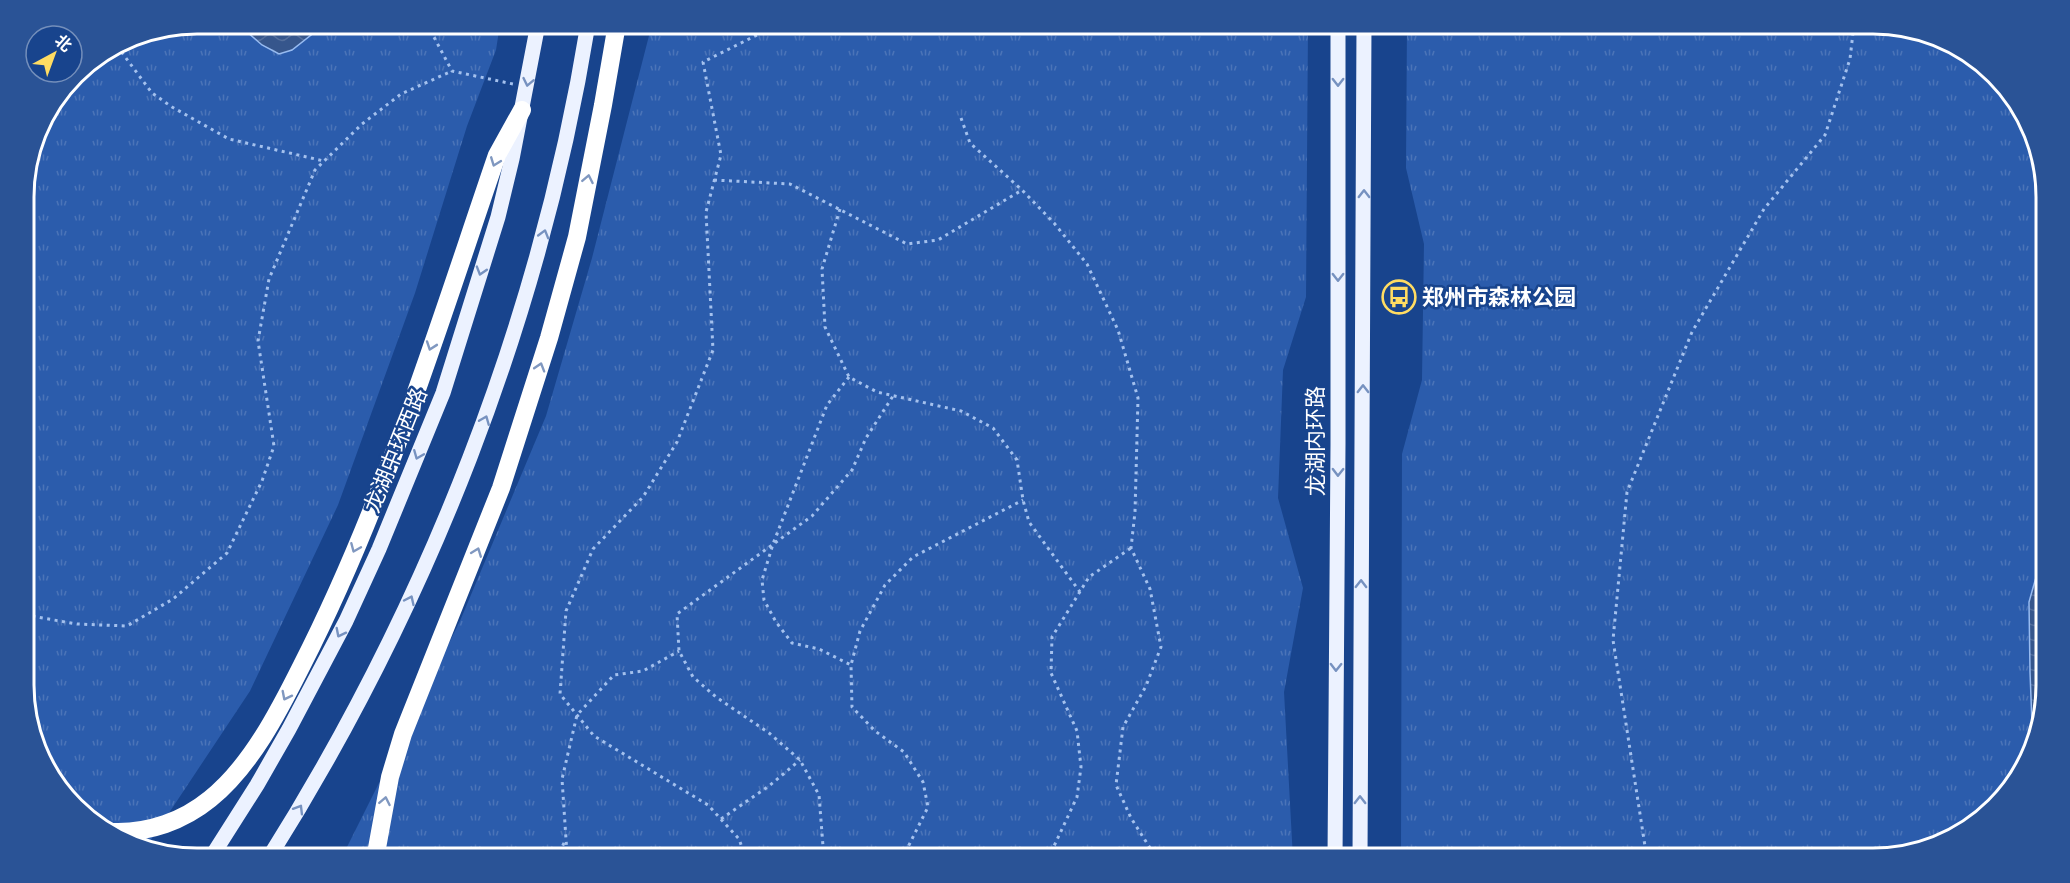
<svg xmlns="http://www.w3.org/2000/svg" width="2070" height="883" font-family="Mulish,'Noto Sans SC',sans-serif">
<defs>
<pattern id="grass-tufts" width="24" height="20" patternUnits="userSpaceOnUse" patternTransform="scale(1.5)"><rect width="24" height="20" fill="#2b5cac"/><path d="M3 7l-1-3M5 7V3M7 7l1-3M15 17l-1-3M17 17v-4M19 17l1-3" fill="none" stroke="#4b74b8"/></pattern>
<pattern id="water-waves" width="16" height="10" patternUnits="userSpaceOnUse" patternTransform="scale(1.5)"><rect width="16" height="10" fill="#36568c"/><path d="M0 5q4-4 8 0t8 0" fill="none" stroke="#546f9d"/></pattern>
</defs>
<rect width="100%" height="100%" fill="#18448d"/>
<g fill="url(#grass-tufts)">
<path d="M197,24H500L496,50L467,126L415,293L338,505L250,691L145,849L131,846L60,791L26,709L24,186L42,120L83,67L131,37Z"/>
<path d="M652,24H1308L1306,297L1283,370L1278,498L1303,588L1284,692L1293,859H341L460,621L546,416L592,258Z"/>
<path d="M1407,24H1873L1939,37L2010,92L2044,174L2046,542L2029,602L2044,697L2033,752L1969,830L1884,859H1401L1402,454L1422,380L1424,244L1406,168Z"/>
</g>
<g fill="url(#water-waves)" stroke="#97bbf1" stroke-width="1.5">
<path d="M238,24H325L292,50L279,54L262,45Z"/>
<path d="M2046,542V686L2033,749L2030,672L2029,602Z"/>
</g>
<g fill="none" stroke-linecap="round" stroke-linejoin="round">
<g stroke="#a4c1ee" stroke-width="3" stroke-dasharray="3 4.5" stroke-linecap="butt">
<path d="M427,24L452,71L513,84"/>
<path d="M898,24H899"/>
<path d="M117,46L152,93L172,107L229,139L324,161"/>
<path d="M961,118L970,143L1022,190L1054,223L1087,264L1118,330L1138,398L1135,512L1131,548L1150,589L1161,647L1146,686L1123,727L1116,785L1131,818L1157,859"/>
<path d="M714,180L790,184L907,244L938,240L1022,190"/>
<path d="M840,209L822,269L825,327L849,377L877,392L961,411L993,428L1017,460L1023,500L1029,522L1080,592"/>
<path d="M849,377L827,405L773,544L762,580L764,600L776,622L792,643L819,649L851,665"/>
<path d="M25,615L77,624L127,626L173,599L227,553L262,481L274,446L258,341L269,279L315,170L362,124L401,94L452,71"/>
<path d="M721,819L769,786L800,760"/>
<path d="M556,859L565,841"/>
<path d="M570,859L567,854L562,779L577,715L614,675L643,671L679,651"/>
<path d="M746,859L739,839L708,805L594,736L560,694L566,611L593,549L643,497L677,442L713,350L706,212L721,155L703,62L779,24"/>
<path d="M824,859L819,795L800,760L769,733L716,697L693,677L679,651L677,614L812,516L852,470L866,438L893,396"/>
<path d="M902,859L928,807L923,782L904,752L875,731L852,707L851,665L860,631L885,585L913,557L1023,500"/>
<path d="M1048,859L1077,797L1081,767L1077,731L1051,673L1052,637L1089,577L1131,548"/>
<path d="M1647,859L1613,640L1627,492L1692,332L1764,209L1825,135L1850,59L1854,24"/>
</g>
<g stroke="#ecf2ff" stroke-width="15">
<path d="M210,859L257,785L289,729L346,621L379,549L443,393L498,217L512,159L538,24"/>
<path d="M268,859C428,605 540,320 588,24"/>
<path d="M1335,859L1338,444V24"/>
<path d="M1360,859L1364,24"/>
</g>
<g stroke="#fff" stroke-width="18">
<path d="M114,832C149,833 183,821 210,799C251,766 279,711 302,665C385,502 438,327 497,155L522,110"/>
<path d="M375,859L390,777L403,734L501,488L549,338L577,237L603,105L617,24"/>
</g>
</g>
<defs><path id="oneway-chevron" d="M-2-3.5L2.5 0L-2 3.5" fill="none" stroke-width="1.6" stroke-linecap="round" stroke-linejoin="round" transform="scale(1.5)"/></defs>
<g stroke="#7792c0">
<use href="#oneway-chevron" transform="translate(528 82) rotate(102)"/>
<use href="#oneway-chevron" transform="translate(1338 82) rotate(90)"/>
<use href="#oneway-chevron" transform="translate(1364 194) rotate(-90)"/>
<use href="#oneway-chevron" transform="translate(544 234) rotate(-74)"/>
<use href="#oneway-chevron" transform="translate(481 271) rotate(107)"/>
<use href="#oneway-chevron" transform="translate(1338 277) rotate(90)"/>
<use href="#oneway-chevron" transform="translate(1363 389) rotate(-90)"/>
<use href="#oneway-chevron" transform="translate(485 420) rotate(-68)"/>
<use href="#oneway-chevron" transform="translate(418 455) rotate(112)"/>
<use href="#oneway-chevron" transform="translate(1338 472) rotate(91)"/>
<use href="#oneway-chevron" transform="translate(1361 584) rotate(-89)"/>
<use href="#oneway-chevron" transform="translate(410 600) rotate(-65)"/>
<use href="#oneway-chevron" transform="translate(340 633) rotate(117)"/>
<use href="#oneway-chevron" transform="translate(1336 667) rotate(91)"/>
<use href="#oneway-chevron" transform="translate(1360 800) rotate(-90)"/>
<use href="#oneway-chevron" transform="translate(299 809) rotate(-59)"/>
</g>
<g stroke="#8098c0">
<use href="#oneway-chevron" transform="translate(495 162) rotate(111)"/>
<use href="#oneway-chevron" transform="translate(588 179) rotate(-79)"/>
<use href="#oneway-chevron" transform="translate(431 346) rotate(109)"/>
<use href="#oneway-chevron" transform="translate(540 367) rotate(-73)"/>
<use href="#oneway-chevron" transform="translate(355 548) rotate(113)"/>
<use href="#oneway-chevron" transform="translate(477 552) rotate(-69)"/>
<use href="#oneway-chevron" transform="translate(286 696) rotate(117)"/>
<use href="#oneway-chevron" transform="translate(385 801) rotate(-79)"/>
</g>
<defs>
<g id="bus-ring" transform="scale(1.725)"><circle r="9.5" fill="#18448d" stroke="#ffdc62" stroke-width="1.5"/><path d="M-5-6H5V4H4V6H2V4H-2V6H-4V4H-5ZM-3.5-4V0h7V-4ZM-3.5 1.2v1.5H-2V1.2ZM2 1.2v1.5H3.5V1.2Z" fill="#ffdc62"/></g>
</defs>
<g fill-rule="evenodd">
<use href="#bus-ring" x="1399" y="297"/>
</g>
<g text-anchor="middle" stroke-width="5" stroke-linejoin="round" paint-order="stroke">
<g font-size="22" font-weight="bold" fill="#fff" stroke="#18448d" text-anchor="start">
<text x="1422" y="305">郑州市森林公园</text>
</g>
<g font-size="22" fill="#fff" stroke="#18448d">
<text transform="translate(1315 441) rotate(-90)" y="8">龙湖内环路</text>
<text transform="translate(395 450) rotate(-68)" y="8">龙湖中环西路</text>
</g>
</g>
<path d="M0 0H2070V883H0ZM197 34H1873A163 163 0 0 1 2036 197V685A163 163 0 0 1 1873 848H197A163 163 0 0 1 34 685V197A163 163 0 0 1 197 34Z" fill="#2a5396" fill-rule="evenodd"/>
<path fill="none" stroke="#fff" stroke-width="3" d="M197 34H1873A163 163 0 0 1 2036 197V685A163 163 0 0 1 1873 848H197A163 163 0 0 1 34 685V197A163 163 0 0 1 197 34Z"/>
<g transform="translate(54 54) rotate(41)"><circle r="28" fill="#18448d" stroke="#748fbb" stroke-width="1.5"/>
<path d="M0-4.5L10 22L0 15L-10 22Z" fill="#ffdc62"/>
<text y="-9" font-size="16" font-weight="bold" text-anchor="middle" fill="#ffffff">北</text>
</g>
</svg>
